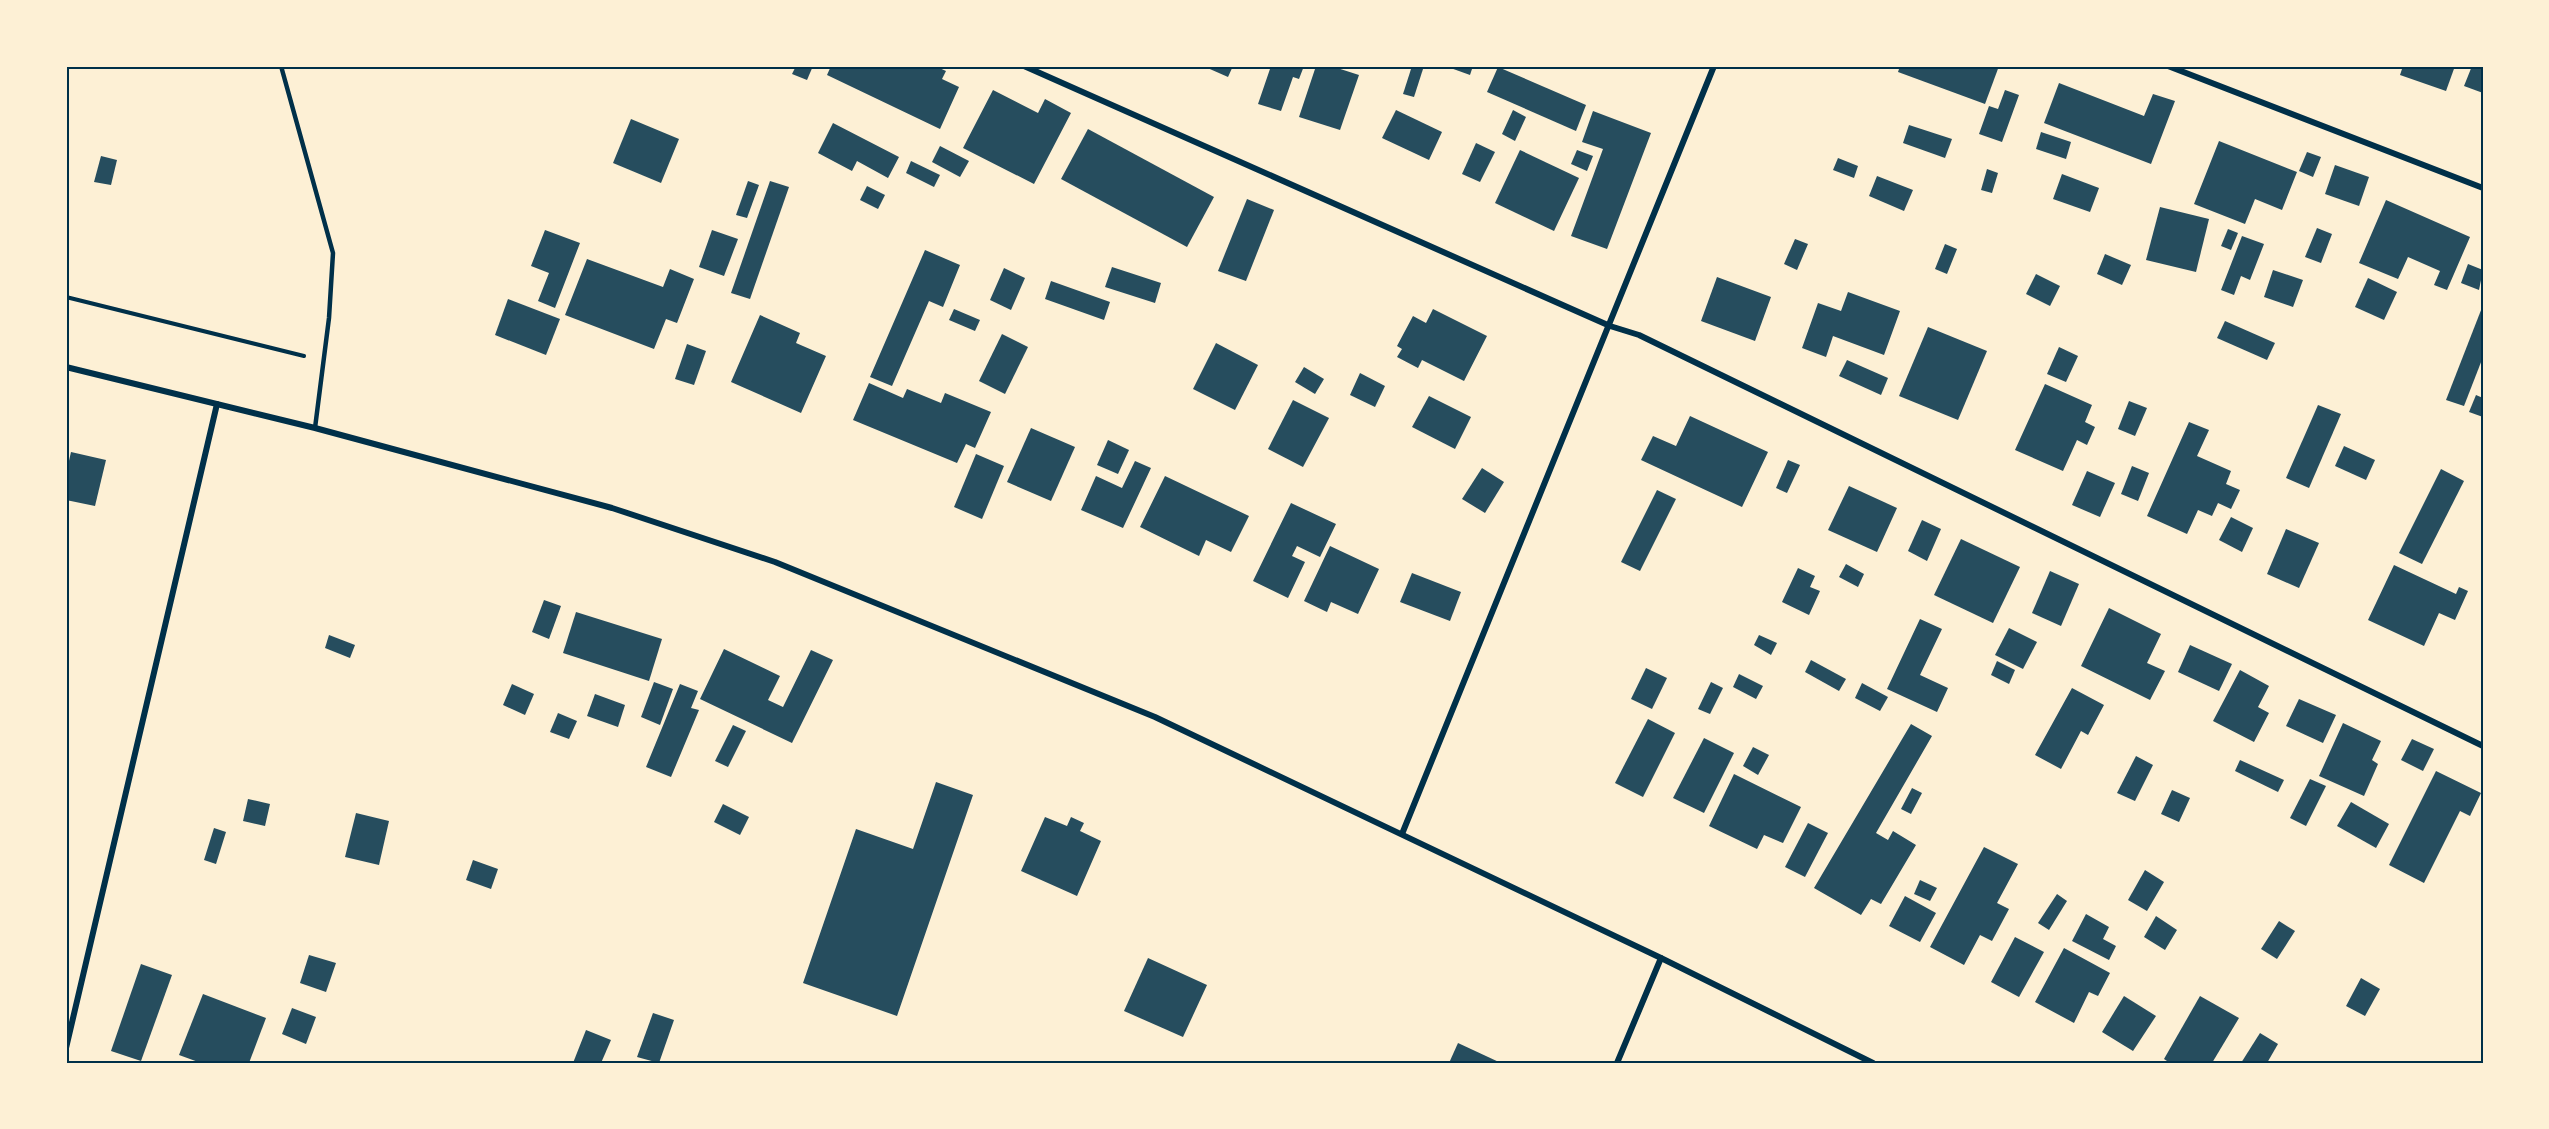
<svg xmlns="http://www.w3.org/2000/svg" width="2549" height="1129" font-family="'Golos Text',sans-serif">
<rect width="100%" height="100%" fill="#fdf0d5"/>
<g fill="#264d5e">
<path d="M796,66H813L807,80L792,74Z"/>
<path d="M831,66H935L946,71L942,79L959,87L940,129L827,75Z"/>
<path d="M1203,66H1233L1228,77Z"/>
<path d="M1271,66H1304L1299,79L1293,77L1281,111L1258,104Z"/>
<path d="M1316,66H1331L1359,75L1340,130L1299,117Z"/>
<path d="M1412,66L1423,69L1414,97L1403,94Z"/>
<path d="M1445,66H1473L1470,75Z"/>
<path d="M1900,66H1999L1985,104L1898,72Z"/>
<path d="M2403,66H2455L2446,91L2400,75Z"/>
<path d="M2472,66H2483V93L2464,86Z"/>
<path d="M1498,67L1586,105L1576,131L1487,92Z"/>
<path d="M2059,83L2144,116L2153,94L2175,101L2151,164L2044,123Z"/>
<path d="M993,90L1038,113L1045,99L1071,113L1034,184L963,148Z"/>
<path d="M2005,90L2019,95L2002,142L1979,134L1989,106L1998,109Z"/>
<path d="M1396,110L1442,132L1429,160L1382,138Z"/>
<path d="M1513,110L1526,117L1515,141L1502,134Z"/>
<path d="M1593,111L1651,133L1607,249L1571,236L1603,149L1582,142Z"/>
<path d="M631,119L679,139L661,183L613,163Z"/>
<path d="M833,123L899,157L888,178L857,161L852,171L818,153Z"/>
<path d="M1909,125L1952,139L1945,158L1903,143Z"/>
<path d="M1088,129L1214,197L1187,247L1061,179Z"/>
<path d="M2041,132L2071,142L2066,159L2036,149Z"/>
<path d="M2219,141L2297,172L2282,210L2255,199L2245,224L2194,204Z"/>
<path d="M1476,143L1495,152L1480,182L1462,174Z"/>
<path d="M940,146L969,161L960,177L932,162Z"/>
<path d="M1520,150L1579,178L1554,231L1495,203Z"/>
<path d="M1577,150L1593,156L1587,171L1571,164Z"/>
<path d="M2307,152L2321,157L2313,177L2299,171Z"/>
<path d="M101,156L117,160L111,185L94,182Z"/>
<path d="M1838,158L1858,166L1854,178L1833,170Z"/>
<path d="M911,161L940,175L934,187L906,173Z"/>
<path d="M2335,165L2369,177L2359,206L2325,194Z"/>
<path d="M1987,169L1998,173L1992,193L1981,190Z"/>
<path d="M2062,174L2099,188L2090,212L2053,199Z"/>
<path d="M1877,176L1913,190L1904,211L1869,196Z"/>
<path d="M748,181L759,185L747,218L736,215Z"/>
<path d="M770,181L789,187L750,299L731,293Z"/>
<path d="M867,186L885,195L878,209L860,200Z"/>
<path d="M1247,199L1274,210L1246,281L1218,271Z"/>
<path d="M2386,200L2470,237L2447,290L2434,285L2440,271L2408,257L2398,279L2359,263Z"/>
<path d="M2160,207L2209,219L2196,272L2146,260Z"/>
<path d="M2317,228L2332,234L2321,263L2305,257Z"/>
<path d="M2228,229L2238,233L2231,250L2221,246Z"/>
<path d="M545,230L580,243L555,308L538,301L549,273L531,266Z"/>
<path d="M712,230L738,239L724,276L699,267Z"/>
<path d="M2242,236L2264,244L2250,280L2241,276L2234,295L2221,290Z"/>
<path d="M1795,239L1808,244L1797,270L1784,264Z"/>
<path d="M1945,244L1957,249L1947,274L1935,269Z"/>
<path d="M925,250L960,265L943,307L929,301L892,386L870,377Z"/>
<path d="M2105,254L2131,265L2122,285L2097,274Z"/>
<path d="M587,259L663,287L670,269L694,279L677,323L666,319L654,349L565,315Z"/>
<path d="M2468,264L2483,270L2479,290L2461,283Z"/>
<path d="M1112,267L1161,283L1155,303L1105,287Z"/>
<path d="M1004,268L1025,278L1011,310L990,300Z"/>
<path d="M2273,270L2303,280L2293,307L2264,297Z"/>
<path d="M2036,274L2060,286L2050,306L2026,294Z"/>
<path d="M1717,277L1771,297L1755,341L1701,321Z"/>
<path d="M2368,278L2397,292L2384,320L2355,307Z"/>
<path d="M1051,281L1110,302L1104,320L1045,299Z"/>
<path d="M1848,292L1900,311L1884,355L1833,336L1826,357L1802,348L1818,303L1841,311Z"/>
<path d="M508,299L560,319L546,355L495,335Z"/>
<path d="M2483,305V357L2464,406L2446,400Z"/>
<path d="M954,309L980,320L975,331L949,320Z"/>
<path d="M1433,309L1487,336L1464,381L1422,360L1418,368L1397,357L1402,349L1397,346L1413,316L1426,323Z"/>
<path d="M760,315L800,333L796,343L826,356L801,413L731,382Z"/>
<path d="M2225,321L2275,343L2267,360L2217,338Z"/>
<path d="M1928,327L1987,351L1958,420L1899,396Z"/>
<path d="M1002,334L1028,347L1005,394L979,381Z"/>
<path d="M1216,343L1258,365L1235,410L1193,389Z"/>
<path d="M687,344L706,351L694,385L675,379Z"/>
<path d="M2059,347L2078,356L2066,382L2047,374Z"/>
<path d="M1847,360L1888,378L1881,395L1839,376Z"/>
<path d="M1304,367L1324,379L1315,394L1295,382Z"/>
<path d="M1360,373L1385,386L1375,407L1350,395Z"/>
<path d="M869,383L903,398L907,389L941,403L945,393L991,412L975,448L966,444L957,463L853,420Z"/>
<path d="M2045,384L2092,405L2085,422L2095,427L2087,445L2077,440L2063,471L2015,450Z"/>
<path d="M2476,395L2483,398V417L2469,412Z"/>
<path d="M1429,396L1471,417L1455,449L1412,427Z"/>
<path d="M1293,400L1329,418L1303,467L1268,449Z"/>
<path d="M2129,401L2147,408L2135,436L2118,429Z"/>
<path d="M2318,405L2341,414L2309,488L2286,478Z"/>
<path d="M1690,416L1768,452L1742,507L1641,460L1653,436L1676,446Z"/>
<path d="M2189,422L2209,430L2197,456L2231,471L2226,484L2240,490L2231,509L2218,503L2212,516L2198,510L2187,534L2147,516Z"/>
<path d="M1031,428L1075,447L1051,501L1007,482Z"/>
<path d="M1108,440L1129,450L1118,474L1097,465Z"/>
<path d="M2344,446L2375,460L2366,480L2335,466Z"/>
<path d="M71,452L106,460L95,506L66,500V474Z"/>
<path d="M976,454L1004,466L982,519L954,507Z"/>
<path d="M1788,460L1800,465L1787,493L1776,488Z"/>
<path d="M1135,461L1151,468L1123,528L1081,510L1096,476L1122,488Z"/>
<path d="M2132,466L2149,473L2138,501L2121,494Z"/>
<path d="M1482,468L1504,482L1485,513L1462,499Z"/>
<path d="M2441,469L2464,481L2422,564L2399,553Z"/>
<path d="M2087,471L2115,483L2100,517L2072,505Z"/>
<path d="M1165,476L1249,516L1231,552L1206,540L1199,556L1140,527Z"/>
<path d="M1849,486L1897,508L1877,552L1828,530Z"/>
<path d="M1657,490L1676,499L1640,571L1621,562Z"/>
<path d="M1291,503L1336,524L1320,557L1297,546L1292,556L1305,562L1288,598L1253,581Z"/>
<path d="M2231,517L2253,528L2242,552L2219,540Z"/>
<path d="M1922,520L1941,529L1927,561L1908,551Z"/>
<path d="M2286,529L2319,543L2299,588L2267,574Z"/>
<path d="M1961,539L2020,567L1993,623L1934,595Z"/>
<path d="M1330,546L1379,569L1358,614L1331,602L1327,612L1304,601Z"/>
<path d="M1846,564L1864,574L1858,587L1839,577Z"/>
<path d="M2394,565L2456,594L2459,587L2468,591L2455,620L2439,613L2424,646L2368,620Z"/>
<path d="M1798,568L1815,576L1810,587L1820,591L1809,615L1782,602Z"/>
<path d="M2050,571L2079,584L2061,626L2032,613Z"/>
<path d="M1412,573L1461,592L1450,621L1400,602Z"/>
<path d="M544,600L561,606L549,639L532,632Z"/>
<path d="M2109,608L2161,634L2147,663L2165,671L2150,700L2081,666Z"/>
<path d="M576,612L662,639L649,681L563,653Z"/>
<path d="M1920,619L1942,629L1920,675L1948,688L1937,712L1887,689Z"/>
<path d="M2009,628L2037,642L2023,669L1995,655Z"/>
<path d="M329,635L355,645L350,658L325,648Z"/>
<path d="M1759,635L1777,643L1771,655L1754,645Z"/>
<path d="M2190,645L2232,664L2219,691L2178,672Z"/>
<path d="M724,649L780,676L768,700L783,707L811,650L833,660L792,743L700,699Z"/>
<path d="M1811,660L1846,679L1839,691L1805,672Z"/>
<path d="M1997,661L2015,670L2009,684L1991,675Z"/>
<path d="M1646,668L1667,678L1652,709L1631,699Z"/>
<path d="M2240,670L2269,686L2258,707L2269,713L2254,742L2213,721Z"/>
<path d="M1739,674L1763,686L1756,699L1733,687Z"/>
<path d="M654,682L673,689L660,725L641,717Z"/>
<path d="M1711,682L1723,688L1710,714L1698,709Z"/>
<path d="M1862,683L1888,697L1880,711L1855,698Z"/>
<path d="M512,684L534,694L525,715L503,705Z"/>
<path d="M680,684L698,691L691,708L699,710L671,777L646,767Z"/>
<path d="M2072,688L2104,705L2088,735L2081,731L2061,769L2035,755Z"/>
<path d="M595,694L625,705L618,727L587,716Z"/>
<path d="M2299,699L2336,715L2323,743L2286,726Z"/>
<path d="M558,713L577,721L569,739L550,732Z"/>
<path d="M1648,719L1675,733L1643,797L1615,783Z"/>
<path d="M2343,723L2381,741L2372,760L2378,764L2364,796L2319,776Z"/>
<path d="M1911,724L1932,736L1876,833L1888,840L1893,831L1916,845L1881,904L1871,899L1861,915L1814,888Z"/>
<path d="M733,725L746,731L728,767L715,761Z"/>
<path d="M1704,738L1734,753L1704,813L1673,798Z"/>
<path d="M2412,739L2434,749L2423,771L2401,760Z"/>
<path d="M1753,747L1769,755L1758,775L1743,766Z"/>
<path d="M2136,756L2153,765L2135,801L2117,793Z"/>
<path d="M2240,760L2284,780L2278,792L2235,771Z"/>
<path d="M2436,771L2481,793L2470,816L2460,811L2424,883L2389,865Z"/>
<path d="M1734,774L1801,807L1783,843L1764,835L1757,849L1709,826Z"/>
<path d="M2310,779L2326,786L2306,826L2290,818Z"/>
<path d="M936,782L973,795L897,1016L803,983L856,829L913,849Z"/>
<path d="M1912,788L1922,793L1911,814L1901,809Z"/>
<path d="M2172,790L2190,798L2179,822L2161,814Z"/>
<path d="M248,799L270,804L265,826L243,821Z"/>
<path d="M2351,802L2389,824L2376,848L2337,826Z"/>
<path d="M723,804L749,817L740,835L714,822Z"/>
<path d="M356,813L389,821L379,865L345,857Z"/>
<path d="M1045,817L1067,826L1071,817L1084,823L1080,831L1101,841L1077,896L1021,871Z"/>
<path d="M1808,823L1828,833L1805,877L1785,867Z"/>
<path d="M214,828L226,832L216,864L204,860Z"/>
<path d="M1984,847L2018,864L1997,903L2009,909L1992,941L1980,935L1964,965L1930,947Z"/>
<path d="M473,860L498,869L491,889L466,880Z"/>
<path d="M2145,870L2164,882L2147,911L2128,900Z"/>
<path d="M1920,880L1937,888L1930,901L1914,894Z"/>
<path d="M2057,894L2067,901L2049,930L2038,923Z"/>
<path d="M1905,896L1936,913L1920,942L1889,926Z"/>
<path d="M2086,914L2109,927L2103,939L2116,946L2109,960L2072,941Z"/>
<path d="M2156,916L2177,930L2165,950L2144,937Z"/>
<path d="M2279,921L2295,931L2277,959L2261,949Z"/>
<path d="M2015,937L2044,952L2019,997L1991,982Z"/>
<path d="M2064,948L2110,973L2098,996L2089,992L2074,1023L2035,1002Z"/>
<path d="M309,955L336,963L326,992L300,983Z"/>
<path d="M1148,958L1207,985L1183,1037L1124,1011Z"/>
<path d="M141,964L172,975L141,1061L111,1051Z"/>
<path d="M2361,978L2380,989L2365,1016L2346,1006Z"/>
<path d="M203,994L266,1018L249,1063H201L179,1055Z"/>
<path d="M2124,996L2156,1016L2133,1051L2102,1032Z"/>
<path d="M2200,996L2239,1018L2212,1063H2170L2164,1059Z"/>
<path d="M292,1008L316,1017L306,1044L282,1034Z"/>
<path d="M653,1013L674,1020L659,1063L637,1057Z"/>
<path d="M586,1030L611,1040L601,1063H573Z"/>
<path d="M2260,1033L2278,1044L2267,1063H2241Z"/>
<path d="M1458,1043L1501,1063H1449Z"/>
</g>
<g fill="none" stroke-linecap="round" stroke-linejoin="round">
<path stroke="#003049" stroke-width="4" d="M66,297L304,356"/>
<path stroke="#003049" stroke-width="4.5" d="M281,66L333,253L329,318L315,428"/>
<g stroke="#003049" stroke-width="6">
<path d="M1024,66L1610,326L1639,335L2483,746"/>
<path d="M2168,66L2483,188"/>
<path d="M66,367L315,428L612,508L775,562L1155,717L1661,958L1873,1063"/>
<path d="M1402,834L1714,66"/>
<path d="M66,1048L217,404"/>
<path d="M1617,1063L1661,958"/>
</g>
</g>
<rect width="2549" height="1129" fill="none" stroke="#fdf0d5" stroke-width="135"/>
<rect x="68" y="68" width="2414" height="994" fill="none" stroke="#003049" stroke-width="2"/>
</svg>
